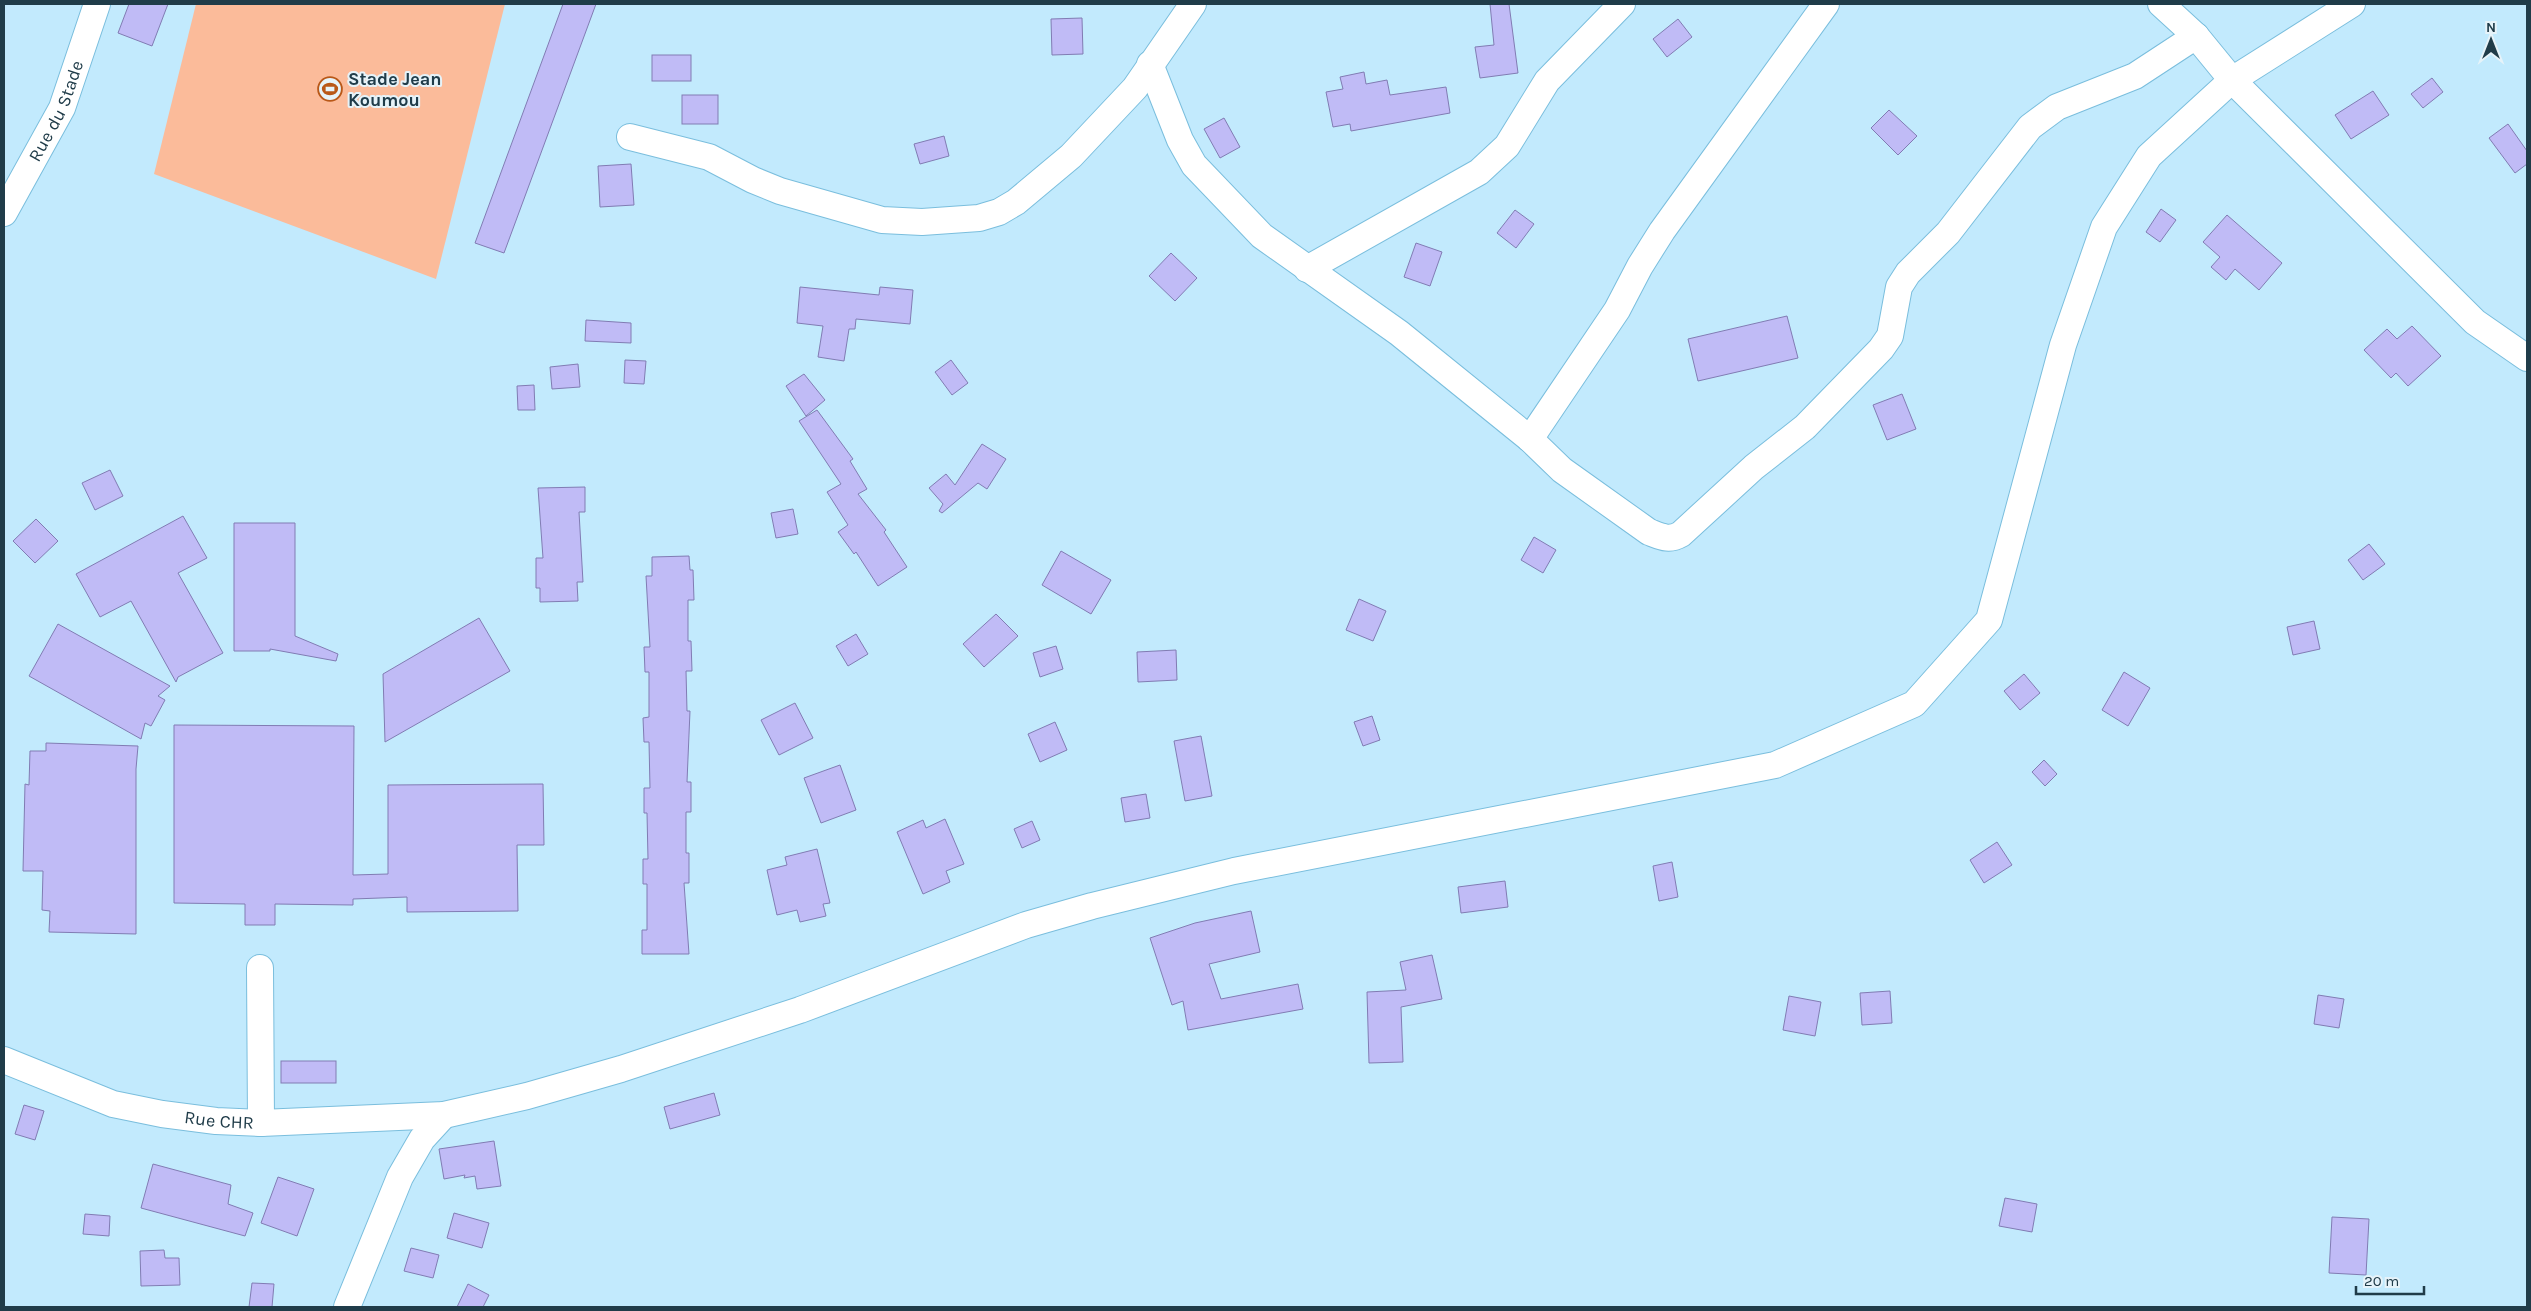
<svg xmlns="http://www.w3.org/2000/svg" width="2531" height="1311" font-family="Karla,sans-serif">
<rect width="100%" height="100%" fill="#c2eafd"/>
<path fill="#fbbb9a" d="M196,4H505L436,279L154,174Z"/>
<g fill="#c0bbf6" stroke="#817cb3">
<path d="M129,4H168L152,46L118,33Z"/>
<path d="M563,4H596L504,253L475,243Z"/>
<path d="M1490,4H1509L1518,73L1480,78L1475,47L1494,45Z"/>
<path d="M1082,18L1083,54L1052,55L1051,19Z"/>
<path d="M1678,19L1692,37L1667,57L1653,39Z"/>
<rect x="652" y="55" width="39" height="26"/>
<path d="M1364,72L1366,84L1387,80L1390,95L1446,87L1450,113L1351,131L1350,124L1333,127L1326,92L1343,89L1340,77Z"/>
<path d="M2432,78L2443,92L2423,108L2411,94Z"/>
<path d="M2373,91L2389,115L2351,139L2335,115Z"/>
<rect x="682" y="95" width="36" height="29"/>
<path d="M1889,110L1917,136L1898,155L1871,128Z"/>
<path d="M1224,118L1240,147L1220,158L1204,129Z"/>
<path d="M2508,124L2527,151V164L2515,173L2489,138Z"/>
<path d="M944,136L949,156L920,164L914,144Z"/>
<path d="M631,164L634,205L600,207L598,166Z"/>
<path d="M2161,209L2176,220L2160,242L2146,232Z"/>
<path d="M1515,210L1534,224L1516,248L1497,233Z"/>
<path d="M2227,215L2282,263L2259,290L2235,269L2226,280L2211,267L2220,257L2203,242Z"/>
<path d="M1416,243L1442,252L1430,286L1404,277Z"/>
<path d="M1171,253L1197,278L1175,301L1149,276Z"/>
<path d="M800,287L879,295L880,287L913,290L910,324L856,319L855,329H849L844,361L818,357L823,326L797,323Z"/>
<path d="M1787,316L1798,358L1698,381L1688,339Z"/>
<path d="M586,320L631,323V343L585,341Z"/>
<path d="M2412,326L2441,356L2408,386L2396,373L2391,378L2364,350L2387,329L2397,339Z"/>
<path d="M625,360L646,361L644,384L624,383Z"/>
<path d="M951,360L968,383L952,395L935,372Z"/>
<path d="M578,364L580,387L552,389L550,367Z"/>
<path d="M804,374L825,400L806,416L786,386Z"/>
<path d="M534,385L535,410H518L517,386Z"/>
<path d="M1902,394L1916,429L1887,440L1873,405Z"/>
<path d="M817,410L853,459L850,461L867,489L858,494L886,530L884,532L907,567L878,586L856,552L854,554L838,532L848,525L827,492L841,484L799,421Z"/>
<path d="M982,444L1006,459L987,489L978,483L942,513L939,511L943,504L929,488L946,474L955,485Z"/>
<path d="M110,470L123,496L95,510L82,483Z"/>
<path d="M585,487V512H579L583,582H577L578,601L540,602V588H536V558H543L538,488Z"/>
<path d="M793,509L798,534L776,538L771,513Z"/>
<path d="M183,516L207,558L178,573L223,653L178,677L176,682L131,601L100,617L76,574Z"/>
<path d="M36,519L58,541L35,563L13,541Z"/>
<path d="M234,523H295V636L338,654L336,661L270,649V651H234Z"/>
<path d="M1534,537L1556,550L1543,573L1521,560Z"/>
<path d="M2369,544L2385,564L2363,580L2348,560Z"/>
<path d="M1061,551L1111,580L1091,614L1042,585Z"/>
<path d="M689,556L690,570H693L694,600H688V641H691L692,671H686L687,711H690L687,782H691V812H686V853H689V883H684L689,954H642V930H647V884H643V859H648L647,813H644V788H650L649,742H644L643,718L649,717V672H645L644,647H650L646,576H652V557Z"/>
<path d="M1359,599L1386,611L1373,641L1346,630Z"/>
<path d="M996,614L1018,636L984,667L963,644Z"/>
<path d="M479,618L510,671L385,742L383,674Z"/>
<path d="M2314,621L2320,649L2293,655L2287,627Z"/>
<path d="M58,624L170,686L158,696L165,700L151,726L145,723L141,739L29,676Z"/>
<path d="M856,634L868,654L848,666L836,646Z"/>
<path d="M1056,646L1063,669L1040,677L1033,653Z"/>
<path d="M1176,650L1177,680L1138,682L1137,652Z"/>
<path d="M2124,672L2150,688L2128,726L2102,710Z"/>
<path d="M2024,674L2040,693L2020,710L2004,691Z"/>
<path d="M795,703L813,738L779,755L761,720Z"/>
<path d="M1372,716L1380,740L1363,746L1354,722Z"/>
<path d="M1055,722L1067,750L1040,762L1028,734Z"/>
<path d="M174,725L354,726L353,875L388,874V785L543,784L544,845H517L518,911L407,912V897L353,899V905L275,904V925H245V904L174,903Z"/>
<path d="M1201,736L1212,796L1185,801L1174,741Z"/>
<path d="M46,743L138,746L136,769V934L49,932L50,911L42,910L43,871H23L25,784L29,785L30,751H46Z"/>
<path d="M2044,760L2057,774L2045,786L2032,772Z"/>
<path d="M840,765L856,810L821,823L804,778Z"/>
<path d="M1146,794L1150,818L1125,822L1121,798Z"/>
<path d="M945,819L964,864L946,871L950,882L923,894L897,832L923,820L926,828Z"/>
<path d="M1032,821L1040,840L1022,848L1014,829Z"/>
<path d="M1997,842L2012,865L1984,883L1970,860Z"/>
<path d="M817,849L830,903L823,904L826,916L800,922L797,910L777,915L767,870L787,865L785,857Z"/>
<path d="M1672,862L1678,897L1659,901L1653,866Z"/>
<path d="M1505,881L1508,907L1461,913L1458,887Z"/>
<path d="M1251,911L1260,952L1209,964L1221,999L1298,984L1303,1009L1188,1030L1183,1001L1172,1005L1150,938L1195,923Z"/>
<path d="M1432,955L1442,999L1401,1007L1403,1062L1369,1063L1367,992L1406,990L1400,962Z"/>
<path d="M1890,991L1892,1023L1862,1025L1860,993Z"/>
<path d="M2318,995L2344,999L2339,1028L2314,1024Z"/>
<path d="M1789,996L1821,1002L1815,1036L1783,1030Z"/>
<rect x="281" y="1061" width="55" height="22"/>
<path d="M714,1093L720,1115L670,1129L664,1107Z"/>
<path d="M24,1105L44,1111L35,1140L15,1134Z"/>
<path d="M494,1141L501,1186L477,1189L475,1176L464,1178L465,1175L444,1179L439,1149Z"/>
<path d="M153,1164L231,1185L228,1204L253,1213L245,1236L141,1208Z"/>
<path d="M278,1177L314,1189L297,1236L261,1223Z"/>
<path d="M2005,1198L2037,1204L2032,1232L1999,1226Z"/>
<path d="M454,1213L489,1223L482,1248L447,1238Z"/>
<path d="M85,1214L110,1216L109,1236L83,1234Z"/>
<path d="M2332,1217L2369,1219L2366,1275L2329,1273Z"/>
<path d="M411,1248L439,1255L433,1278L404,1271Z"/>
<path d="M164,1250L165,1258H179L180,1285L141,1286L140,1251Z"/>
<path d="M252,1283L274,1284L272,1307H249Z"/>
<path d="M468,1284L489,1295L483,1307H457Z"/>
</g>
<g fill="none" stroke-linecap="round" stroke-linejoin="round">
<g stroke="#7abedd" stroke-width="28">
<g id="minor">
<path d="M2161,4L2196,36L2232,80L2475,322L2527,358"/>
<path d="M1150,64L1180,140L1194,165L1262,236L1399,333L1530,439L1562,470L1649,532C1662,537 1669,541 1681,534L1754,467L1805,427L1881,349L1890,336L1899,287L1908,273L1948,233L2030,127L2057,107L2135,76L2196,36"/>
<path d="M630,137L709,157L753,180L780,191L882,220L922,222L979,218L999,212L1016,202L1071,156L1135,88L1193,4"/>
<path id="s1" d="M4,213L62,108L97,4"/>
<path d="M1307,269L1479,172L1507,146L1547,81L1622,4"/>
<path d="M1530,439L1617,310L1640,266L1662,231L1826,4"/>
<path d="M260,968L261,1123"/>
<path id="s2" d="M4,1060L113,1104L162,1114L216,1121L261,1123L444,1115L527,1096L621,1069L800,1010L1026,925L1092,906L1234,871L1775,765L1914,704L1989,620L2063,345L2104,227L2149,156L2232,80L2352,4"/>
<path d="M347,1307L400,1177L422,1139L444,1115"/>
</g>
</g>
<use href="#minor" stroke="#fff" stroke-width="26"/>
</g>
<defs>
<g id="stadium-ring" transform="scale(1.25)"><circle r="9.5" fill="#e6f3f9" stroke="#b95818" stroke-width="1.5"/><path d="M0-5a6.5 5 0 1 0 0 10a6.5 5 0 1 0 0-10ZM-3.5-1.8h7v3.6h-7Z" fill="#b95818"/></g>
</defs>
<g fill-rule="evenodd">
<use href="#stadium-ring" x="330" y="89"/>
</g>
<g text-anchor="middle" stroke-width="4" stroke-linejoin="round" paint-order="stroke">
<g font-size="18" font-weight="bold" fill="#203c49" stroke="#e6f3f9" text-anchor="start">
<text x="348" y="85">Stade Jean<tspan x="348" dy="21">Koumou</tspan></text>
</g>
<g font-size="18" fill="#203c49" stroke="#e6f3f9">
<text dy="6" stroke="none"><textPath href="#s1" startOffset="115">Rue du Stade</textPath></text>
<text dy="6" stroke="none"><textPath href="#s2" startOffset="225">Rue CHR</textPath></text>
</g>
</g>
<rect width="2531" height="1311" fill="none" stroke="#203c49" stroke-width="10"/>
<g transform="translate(2491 40)" stroke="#e6f3f9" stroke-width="4" paint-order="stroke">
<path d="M0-4L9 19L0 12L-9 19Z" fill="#203c49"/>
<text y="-8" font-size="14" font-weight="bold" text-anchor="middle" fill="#203c49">N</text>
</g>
<path d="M2356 1286v8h68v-8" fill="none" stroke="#203c49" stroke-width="2.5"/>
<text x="2364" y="1286" font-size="15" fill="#203c49" stroke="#e6f3f9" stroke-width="4" paint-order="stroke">20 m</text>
</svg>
